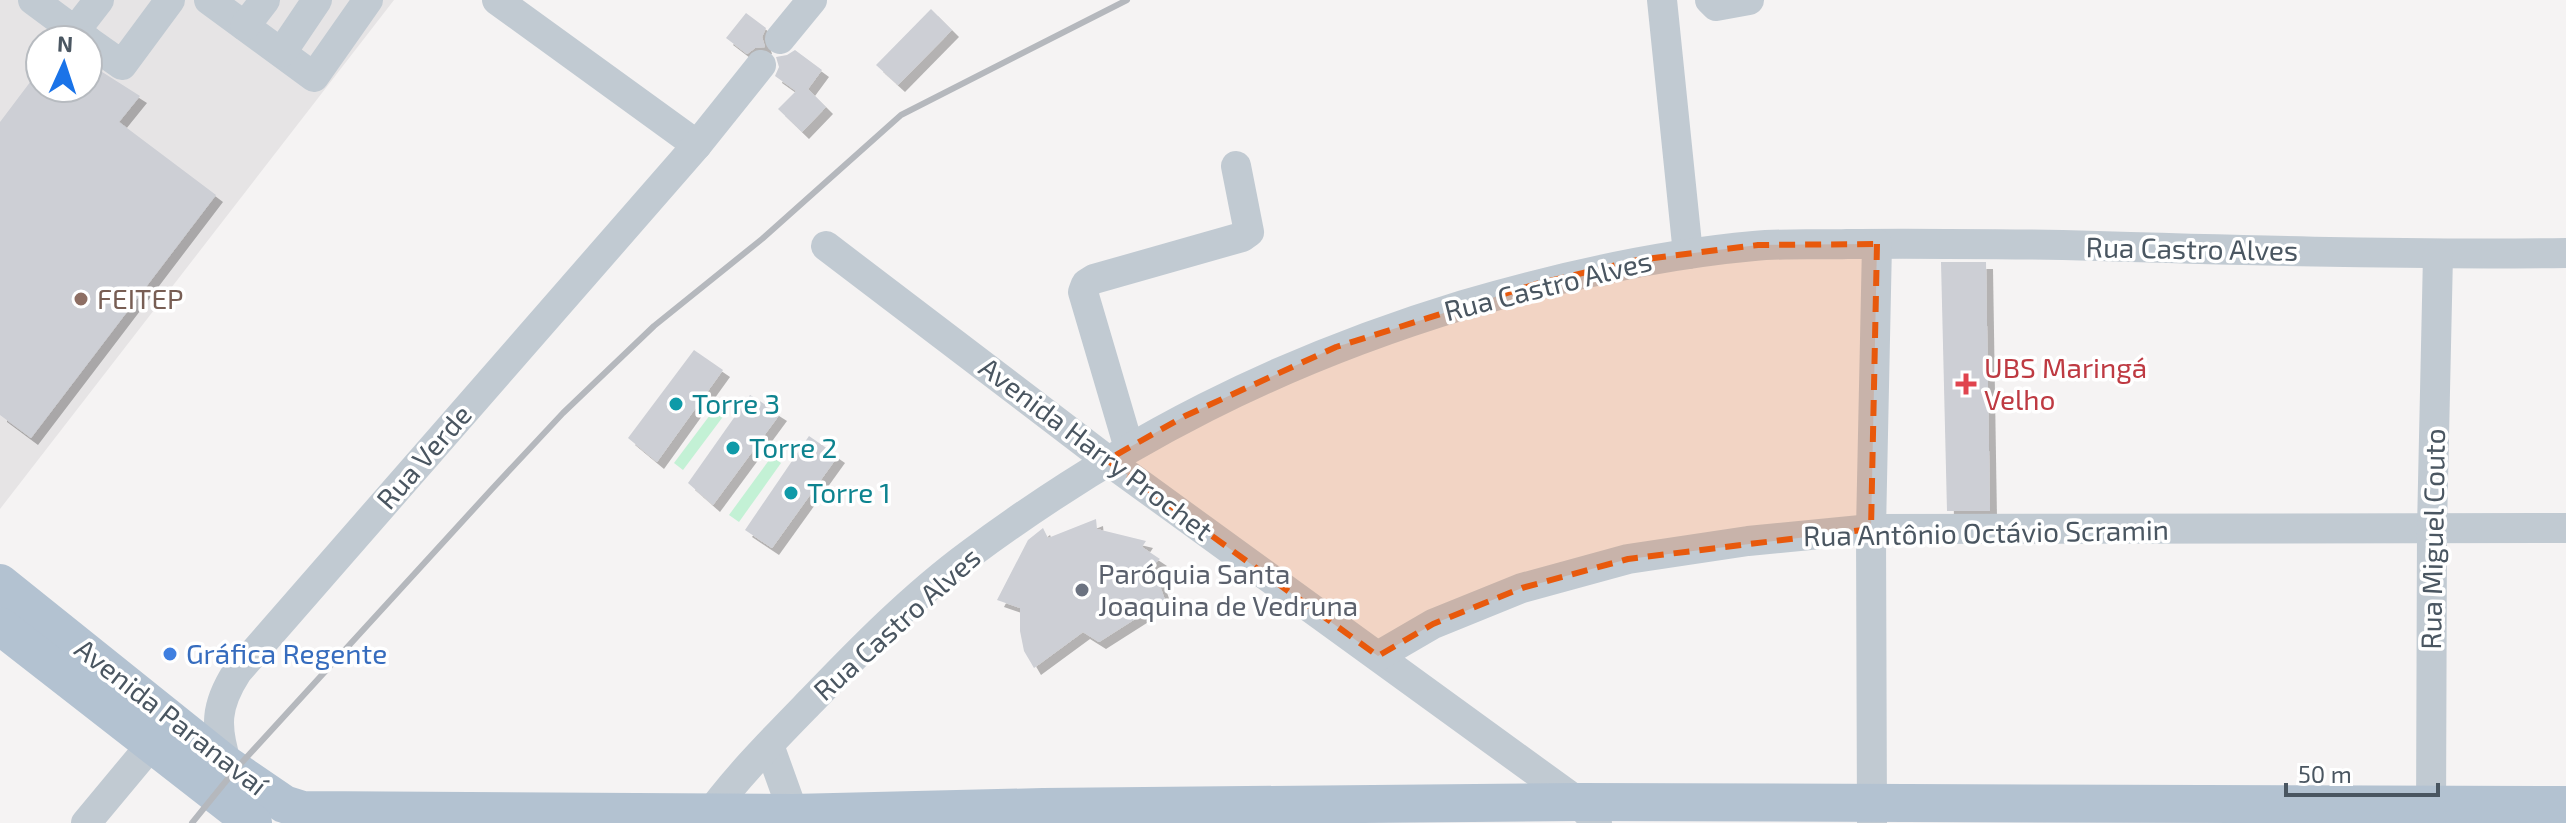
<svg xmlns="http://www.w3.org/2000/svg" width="2566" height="823" font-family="'Exo 2',sans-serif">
<defs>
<filter id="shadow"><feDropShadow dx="7" dy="7" stdDeviation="0" flood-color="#0004"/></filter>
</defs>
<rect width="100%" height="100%" fill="#f5f3f3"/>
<path fill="#e6e4e5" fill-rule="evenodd" d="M0,0H394L0,509ZM40,40H88V88H40Z"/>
<g fill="#c3f1d5">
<path d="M719,403L728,410L683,470L674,463Z"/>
<path d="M772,456L781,463L739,522L729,515Z"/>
</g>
<g fill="#cdcfd5" filter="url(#shadow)">
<path d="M931,9L952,30L898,85L876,65Z"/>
<path d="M746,13L766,28L762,37L765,47L755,48L747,54L726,38Z"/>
<path d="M795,50L822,70L808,89L826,107L802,132L778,109L796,91L775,76L779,67L776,57L787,55Z"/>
<path d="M88,63L140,96L119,122L216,195L31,438L0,415V122L40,69V88H88Z"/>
<path d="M1941,262H1986L1990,511H1947Z"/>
<path d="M694,350L723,370L657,462L628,438Z"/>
<path d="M750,395L780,414L713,505L688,483Z"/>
<path d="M809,436L838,456L772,548L745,530Z"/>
<path d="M1096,519L1097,529L1146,541L1142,547L1160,559L1149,568L1158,580L1165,600L1099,642L1083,632L1034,668L1024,651L1020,631V608L997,600L1028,540L1043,528L1048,538Z"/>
</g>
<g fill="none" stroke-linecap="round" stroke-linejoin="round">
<g stroke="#c1cad2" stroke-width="30">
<path d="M33,0L87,40"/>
<path d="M209,0L314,77L368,0"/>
<path d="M497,0L697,145"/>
<path d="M1662,0L1688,254"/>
<path d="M1710,0L1716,6L1749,0"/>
<path d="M245,26L265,0"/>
<path d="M75,31L99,0"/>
<path d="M780,39L812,0"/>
<path d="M88,41L122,65L170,0"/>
<path d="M282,52L317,0"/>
<path d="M826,246L1107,460L1578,802L1597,823"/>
<path d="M1129,448L1083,292L1086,284L1094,279L1242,237L1249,232L1236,166"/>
<path d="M1378,656L1433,624L1522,588L1628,559L1748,541L1871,529L2566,528"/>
<path d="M769,745L797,823"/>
<path d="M222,771L227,765C215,727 215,706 237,672L697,145L761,65"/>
<path d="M86,823L151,745"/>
<path d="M703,823C734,779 774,739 812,700C861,649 913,596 970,554C1125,439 1279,361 1463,305C1559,277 1654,255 1754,246C1785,243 1816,245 1847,244C1919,243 1991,244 2063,245C2230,250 2398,255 2566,253"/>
<path d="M1872,823L1871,529L1877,244"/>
<path d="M2431,823L2432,528L2438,255"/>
</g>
<g stroke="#b3c2d1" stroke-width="38">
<path d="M0,583L227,765L284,804L303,810L793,813L1043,807L1578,802L2566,805"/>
<path d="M0,626L253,823"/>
</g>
<path stroke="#b5b8bd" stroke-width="6" d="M192,823L235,770L492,489L563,413L654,326L762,239L901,115L1127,0"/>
</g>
<path fill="#e8590c" fill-opacity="0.2" stroke="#e8590c" stroke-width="6" stroke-dasharray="16 10" stroke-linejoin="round" d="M1877,244L1871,529L1628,559L1522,588L1433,624L1378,656L1107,460L1185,416L1336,347L1536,284L1638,260L1758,245Z"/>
<circle fill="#8d6e63" stroke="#fff" stroke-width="3" cx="81" cy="299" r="8"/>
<path fill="#e0444e" stroke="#fff" stroke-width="3" d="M1962 372h8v8h8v8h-8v8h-8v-8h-8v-8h8z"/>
<g fill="#0f9aa8" stroke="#fff" stroke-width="3">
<circle cx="676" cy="404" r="8"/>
<circle cx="733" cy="448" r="8"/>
<circle cx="791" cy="493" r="8"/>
</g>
<circle fill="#6b7280" stroke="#fff" stroke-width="3" cx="1082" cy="590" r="8"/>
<circle fill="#3f7fe0" stroke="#fff" stroke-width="3" cx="170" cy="654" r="8"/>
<g text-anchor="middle" stroke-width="7" stroke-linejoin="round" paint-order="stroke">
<g font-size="28" fill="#4a5661" stroke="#fff">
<text transform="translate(2192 249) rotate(1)" y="10">Rua Castro Alves</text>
<text transform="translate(1548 286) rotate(-14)" y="10">Rua Castro Alves</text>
<text transform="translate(1096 449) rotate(37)" y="10">Avenida Harry Prochet</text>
<text transform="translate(424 457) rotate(-49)" y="10">Rua Verde</text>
<text transform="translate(1986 533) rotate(-1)" y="10">Rua Antônio Octávio Scramin</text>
<text transform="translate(2433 539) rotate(-89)" y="10">Rua Miguel Couto</text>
<text transform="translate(897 624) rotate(-42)" y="10">Rua Castro Alves</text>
<text transform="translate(171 717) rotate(38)" y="10">Avenida Paranavaí</text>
</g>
<g font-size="28" fill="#785e54" stroke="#fff" text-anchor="start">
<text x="97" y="309">FEITEP</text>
</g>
<g font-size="28" fill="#be3a42" stroke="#fff" text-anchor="start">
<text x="1984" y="378">UBS Maringá<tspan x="1984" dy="32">Velho</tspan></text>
</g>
<g font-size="28" fill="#0d838f" stroke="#fff" text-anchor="start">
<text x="692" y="414">Torre 3</text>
<text x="749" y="458">Torre 2</text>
<text x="807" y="503">Torre 1</text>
</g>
<g font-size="28" fill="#5b616d" stroke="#fff" text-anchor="start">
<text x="1098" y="584">Paróquia Santa<tspan x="1098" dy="32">Joaquina de Vedruna</tspan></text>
</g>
<g font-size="28" fill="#366cbe" stroke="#fff" text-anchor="start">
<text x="186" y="664">Gráfica Regente</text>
</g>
</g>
<g transform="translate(64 64) rotate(3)"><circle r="38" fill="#ffffff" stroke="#b7bbc0" stroke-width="2"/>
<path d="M0-6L14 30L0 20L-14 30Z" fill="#1a73e8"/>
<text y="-12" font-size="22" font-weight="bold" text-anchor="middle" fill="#4a5661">N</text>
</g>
<path d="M2286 783v12h152v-12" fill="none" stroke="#4a5661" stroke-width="4"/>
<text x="2298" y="783" font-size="24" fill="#4a5661" stroke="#ffffff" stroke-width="6" paint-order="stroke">50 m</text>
</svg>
